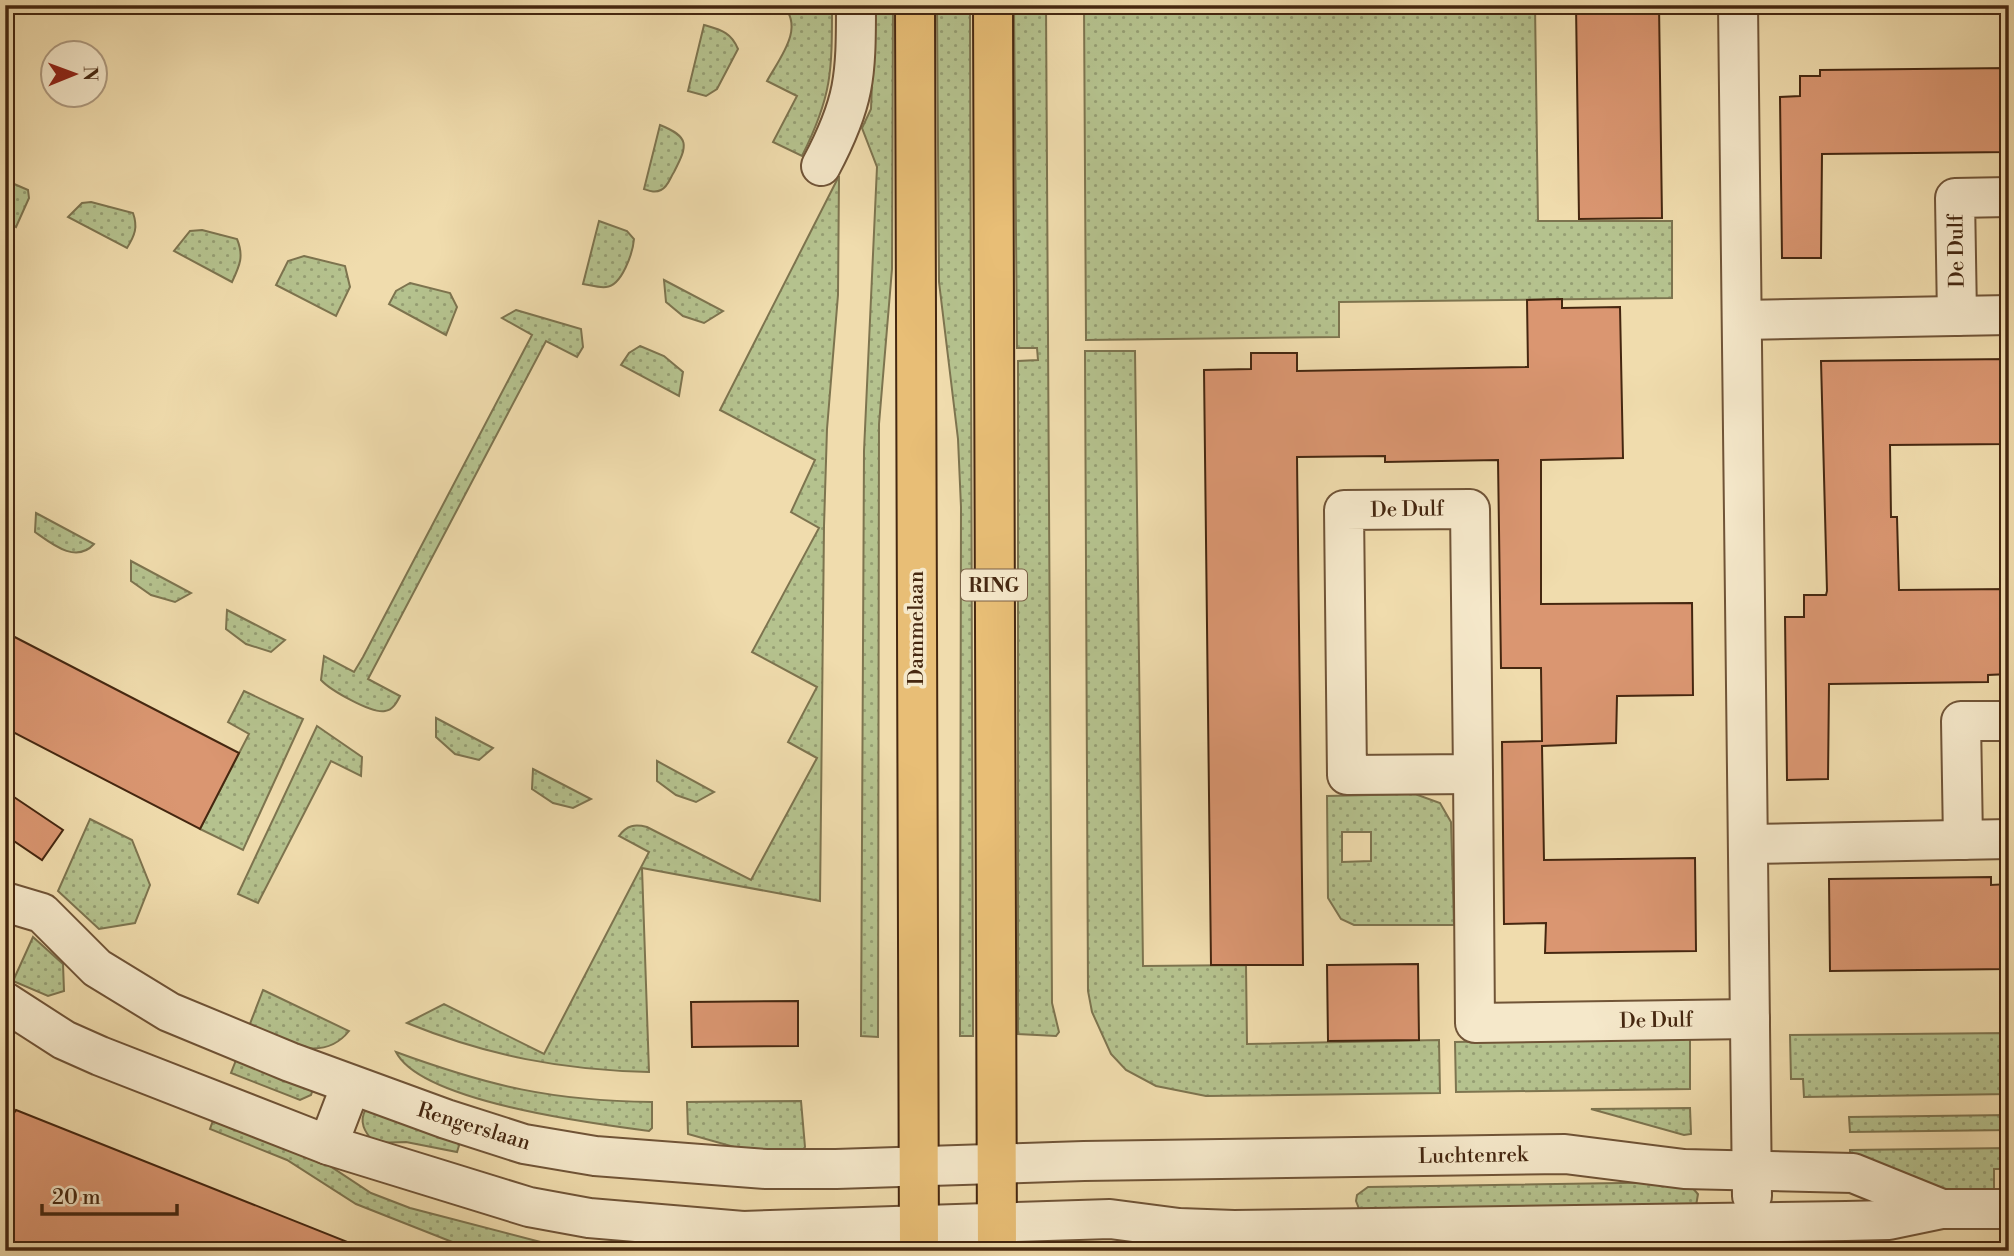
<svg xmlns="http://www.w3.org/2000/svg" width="2014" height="1256" font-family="'Libre Bodoni',serif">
<defs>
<pattern id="grass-dots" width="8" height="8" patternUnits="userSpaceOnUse" patternTransform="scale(1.75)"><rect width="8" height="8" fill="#b5c28e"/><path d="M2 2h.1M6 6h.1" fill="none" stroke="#959e73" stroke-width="1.8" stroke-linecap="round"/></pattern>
</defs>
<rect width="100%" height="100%" fill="#f0dcad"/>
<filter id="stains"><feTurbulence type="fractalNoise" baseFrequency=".00286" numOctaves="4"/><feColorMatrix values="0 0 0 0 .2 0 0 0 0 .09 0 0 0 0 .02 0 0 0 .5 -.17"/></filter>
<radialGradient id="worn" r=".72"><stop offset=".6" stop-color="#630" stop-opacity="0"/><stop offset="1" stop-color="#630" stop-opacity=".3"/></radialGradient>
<g fill="url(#grass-dots)" stroke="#7d744f" stroke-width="2" fill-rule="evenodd">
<path d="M782,5H832C832,72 832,96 802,156L773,142L797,96L767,81C779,59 806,27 782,5Z"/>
<path d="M875,5H893L892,269L879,424L878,1037L861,1036L864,451L877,167L862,128L871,109Z"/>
<path d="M937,5H970L973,1036H960L961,507L958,439L939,282Z"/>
<path d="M1014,5H1046L1052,1003L1059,1032L1056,1036L1018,1034V361L1038,360L1037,348H1017Z"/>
<path d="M1084,5H1535L1538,221H1672V298L1339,302V337L1086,340Z"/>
<path d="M704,25C721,30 731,32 738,49L717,89L706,96L688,91Z"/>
<path d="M660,125C690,137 688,145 674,172C670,178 668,187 661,190C655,193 650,191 644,189Z"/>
<path d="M839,176L838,295L827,429L824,526L820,901L642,868L649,1072C562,1070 488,1056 407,1023L444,1004L544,1054L649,852L619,836C627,825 635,824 647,827L751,880L817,758L788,742L817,687L752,652L819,528L791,512L815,460L720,410Z"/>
<path d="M5,180L28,190L29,198L16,227L5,221Z"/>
<path d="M91,202L133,213C138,227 135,235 127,248L68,217L82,203Z"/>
<path d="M599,221L627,231L634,239C633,252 622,286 606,287C599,288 590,285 583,284Z"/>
<path d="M202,230L237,239C244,256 240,265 232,282L174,251L190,231Z"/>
<path d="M304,256L345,266L350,287L336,316L276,285L288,261Z"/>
<path d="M664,280L723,311L704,323L683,316L666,302Z"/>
<path d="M410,283L450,293L457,307L446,335L389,304L396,291Z"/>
<path d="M516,310L581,329L583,347L577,357L546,341L368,679L400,696C397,702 393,710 385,711C372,714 330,690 321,680L324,656L354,672L363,657L532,335L502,318Z"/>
<path d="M640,346L664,356L683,372L679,396L621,365L629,353Z"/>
<path d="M1085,351H1135L1143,966L1246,965L1247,1044L1439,1040L1440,1093L1206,1096L1156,1086L1126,1070L1111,1054L1092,1012L1088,991Z"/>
<path d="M36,513L94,544C76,564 52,544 35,532Z"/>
<path d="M131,561L191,593L175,602L151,595L131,581Z"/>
<path d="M227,610L285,640L271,652L246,644L226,629Z"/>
<path d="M244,691L303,719L243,850L200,829L249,734L228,722Z"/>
<path d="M436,718L493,748L479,760L455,754L436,737Z"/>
<path d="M317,726L362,757L361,776L331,761L258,903L238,894Z"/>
<path d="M657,761L714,792L696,802L676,795L657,781Z"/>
<path d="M533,769L591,799L573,808L553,803L532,789Z"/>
<path d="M1415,794L1440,803L1451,822L1454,925H1354L1341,919L1328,898L1327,796ZM1342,832H1371V861L1342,862Z"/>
<path d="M90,819L132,840L150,885L135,923L99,929L58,891Z"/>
<path d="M33,937L63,964L64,991L48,996L13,981Z"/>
<path d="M263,990L349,1031C322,1065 282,1041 248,1029Z"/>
<path d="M2009,1033V1094L1804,1097L1803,1079H1791L1790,1035Z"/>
<path d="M1690,1038V1089L1456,1092L1455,1042Z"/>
<path d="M396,1052C489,1086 552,1101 652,1102V1128L649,1131C596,1124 421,1102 396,1052Z"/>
<path d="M238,1055L313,1089L311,1095L300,1100L231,1073Z"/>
<path d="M801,1101L805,1147L802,1151L752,1152L688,1134L687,1102Z"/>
<path d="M1690,1108L1691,1134L1684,1135L1591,1109Z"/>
<path d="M366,1109L461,1139L457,1152L406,1142L374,1143C365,1132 358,1122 366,1109Z"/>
<path d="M216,1112L307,1151L371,1193L410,1208L552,1245L561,1251H475L356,1204L287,1160L210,1129Z"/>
<path d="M2009,1115V1130L1850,1132L1849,1117Z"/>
<path d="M2009,1148V1169H1994V1192L1946,1191L1850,1158V1150Z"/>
<path d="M1687,1182L1698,1194L1696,1206L1361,1214L1356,1201L1357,1195L1368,1187Z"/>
<path d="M1841,1241V1251H1358L1360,1247Z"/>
</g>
<g fill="#da9671" stroke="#452710" stroke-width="2">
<path d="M1576,5H1659L1662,218L1579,219Z"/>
<path d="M2009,68V152L1822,154L1821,258H1782L1780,97L1800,96V76H1820V70Z"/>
<path d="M1562,299V308L1620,307L1623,458L1541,460V604L1692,603L1693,695L1617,696L1616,743L1542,746L1544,860L1695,858L1696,951L1545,953L1546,923L1504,924L1502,742L1542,741L1541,668H1501L1498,460L1385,462V456L1297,457L1303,965H1211L1204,370L1251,369V353H1297V371L1528,367L1527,300Z"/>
<path d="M2009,359V444L1890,445L1891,517H1897L1899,590L2009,589V674L1988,675V682L1829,684L1828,779L1787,780L1785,617H1804V595H1826L1827,591L1821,361Z"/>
<path d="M5,632L239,753L200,829L5,728Z"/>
<path d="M5,791L63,830L42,860L5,835Z"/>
<path d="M1991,877V885L2009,884V969L1830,971L1829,879Z"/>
<path d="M1418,964L1419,1040L1328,1041L1327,965Z"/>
<path d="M798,1001V1046L692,1047L691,1002Z"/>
<path d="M16,1110L365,1249L364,1251H5V1127Z"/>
</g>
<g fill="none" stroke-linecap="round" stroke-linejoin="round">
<g stroke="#705437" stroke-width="42">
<g id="minor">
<path d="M1738,5L1752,1196"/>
<path d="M821,166C855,102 856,77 856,5"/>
<path d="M1957,316L1955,198L2009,197"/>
<path d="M1742,320L2009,315"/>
<path d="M1470,509L1473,774L1347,775L1344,510Z"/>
<path d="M1473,774L1475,1023L1750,1019"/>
<path d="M1963,840L1961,721H2009"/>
<path d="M1748,844L2009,839"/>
<path d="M5,902L42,913L97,968L169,1012L290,1062L446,1119L524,1144L595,1156L766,1169H836L1084,1161L1565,1154L1684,1169L1853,1173L1942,1209"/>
<path d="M5,1002L64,1040L100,1056L328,1145L529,1207L589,1218L743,1231L1110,1219L1179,1228L1234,1230L1846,1221L1889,1220L1942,1209H2009"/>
<path d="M328,1145L351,1085"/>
</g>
</g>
<g stroke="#452710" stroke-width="42">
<g id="major">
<path d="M915,5L919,1251"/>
<path d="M993,5L997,1251"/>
</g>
</g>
<use href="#minor" stroke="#f5e8ca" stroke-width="38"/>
<use href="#major" stroke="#e8be76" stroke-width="38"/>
</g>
<g text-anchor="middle" stroke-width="7" stroke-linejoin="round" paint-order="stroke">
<rect fill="#f5e8ca" stroke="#7a6148" stroke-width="2" x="961" y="569.5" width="66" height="31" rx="5"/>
<g font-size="19" font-weight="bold" fill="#452710">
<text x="994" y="592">RING</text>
</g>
<g font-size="21" fill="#452710" stroke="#f5e8ca">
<text transform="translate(1956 251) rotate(-91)" y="7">De Dulf</text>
<text transform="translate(1407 509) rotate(-1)" y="7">De Dulf</text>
<text transform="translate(916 628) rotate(-90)" y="7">Dammelaan</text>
<text transform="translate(1656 1020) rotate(-1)" y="7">De Dulf</text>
<text transform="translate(474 1126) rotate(17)" y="7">Rengerslaan</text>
<text transform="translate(1473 1155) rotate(-1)" y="7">Luchtenrek</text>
</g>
</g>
<rect width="2014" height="1256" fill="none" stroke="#f0dcad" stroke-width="28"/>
<rect x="7" y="7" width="2000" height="1242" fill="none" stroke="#452710" stroke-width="3.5"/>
<rect x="14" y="14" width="1986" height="1228" fill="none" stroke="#452710" stroke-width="2"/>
<g transform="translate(74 74) rotate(89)"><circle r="33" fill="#f5e8ca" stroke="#af9b80" stroke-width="2"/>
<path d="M0-5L12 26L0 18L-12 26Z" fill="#8f2418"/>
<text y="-10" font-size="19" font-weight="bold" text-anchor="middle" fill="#452710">N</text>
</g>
<path d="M42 1204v10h135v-10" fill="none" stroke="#452710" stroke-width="3.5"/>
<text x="52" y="1204" font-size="21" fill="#452710" stroke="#f5e8ca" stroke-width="5" paint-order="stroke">20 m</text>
<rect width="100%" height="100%" filter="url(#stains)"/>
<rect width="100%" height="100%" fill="url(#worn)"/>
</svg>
